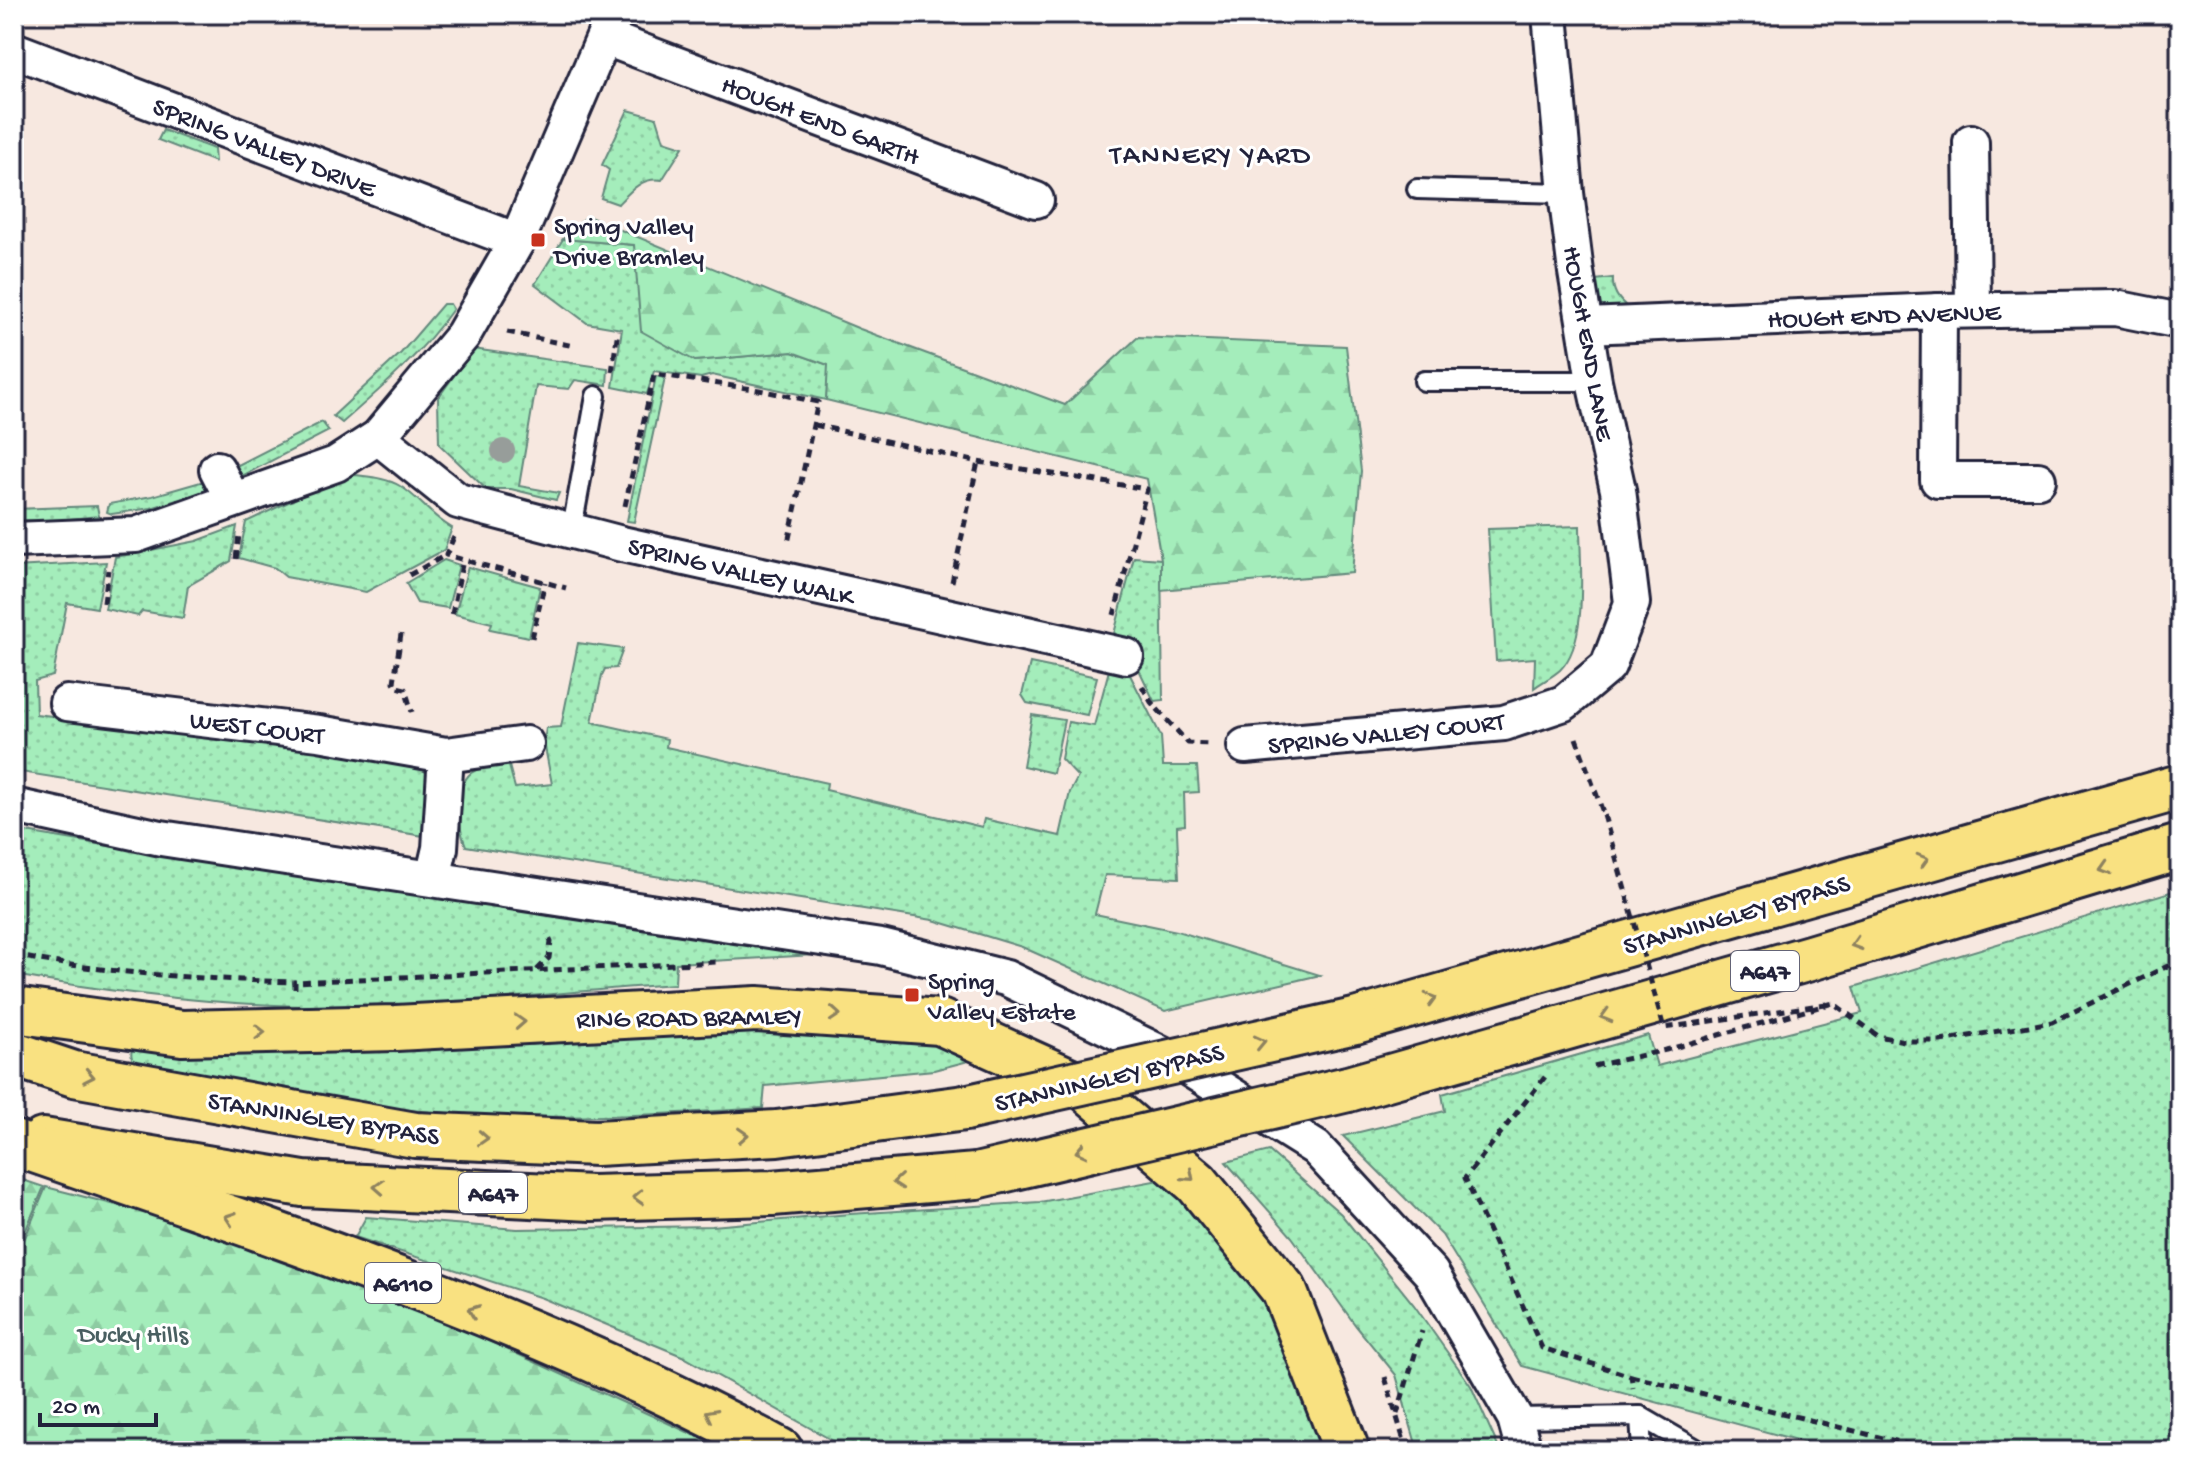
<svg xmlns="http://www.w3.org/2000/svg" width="2194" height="1465" font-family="'Gochi Hand',sans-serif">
<defs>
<pattern id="grass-dots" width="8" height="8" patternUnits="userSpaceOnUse" patternTransform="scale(2)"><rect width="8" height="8" fill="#a4edbb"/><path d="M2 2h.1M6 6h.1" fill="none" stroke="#8dcba2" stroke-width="1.8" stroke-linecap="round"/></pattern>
<pattern id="forest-firs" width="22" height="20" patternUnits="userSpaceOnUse" patternTransform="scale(2)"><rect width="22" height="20" fill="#a4edbb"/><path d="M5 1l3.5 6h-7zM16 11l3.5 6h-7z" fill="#8dcba2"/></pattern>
</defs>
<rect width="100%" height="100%" fill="#f7e8e0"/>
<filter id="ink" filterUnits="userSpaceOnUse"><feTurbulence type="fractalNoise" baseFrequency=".0125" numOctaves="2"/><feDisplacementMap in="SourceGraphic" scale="16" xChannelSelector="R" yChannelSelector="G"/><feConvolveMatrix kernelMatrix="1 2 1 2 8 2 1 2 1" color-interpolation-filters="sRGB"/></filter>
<g filter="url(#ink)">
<g fill="url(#grass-dots)" stroke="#63887b" stroke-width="2">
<path d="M628,110L657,118L664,141L683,147L662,180C642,177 631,190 618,204L601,198L609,170L602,165Z"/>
<path d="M163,130L214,149L215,162L158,140Z"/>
<path d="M563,239L634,245L695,361L792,352L829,365L826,400L712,375L701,378L654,371L647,394L613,387L622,329L587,323L535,284Z"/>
<path d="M1613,278C1612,291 1619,301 1629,308L1605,313L1596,306L1586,281Z"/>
<path d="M443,304H450L453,309C422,353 382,388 342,423L333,416L401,353Z"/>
<path d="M473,349L608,368L607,385L575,380L569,389L536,386L519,486L559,493L556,500L511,489H486L439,444L438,398Z"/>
<path d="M656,376L665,378L634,522L627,521Z"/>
<path d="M322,422L329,431L240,477L236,466Z"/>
<path d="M355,475C370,477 387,478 400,486C419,497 429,515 452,528L444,550L366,592L286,577L275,568L239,558L246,522L331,482Z"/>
<path d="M211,479L206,491L151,508L112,514L107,512L109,504L152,496Z"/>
<path d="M97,506L99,516L49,521L14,520V509Z"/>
<path d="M237,526L231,561L188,586L183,618L142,611L138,616L105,609L115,557L197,541Z"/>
<path d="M1580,526C1580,564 1589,642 1560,670C1552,677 1542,682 1534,688L1535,658L1496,661L1488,529Z"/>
<path d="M1134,557L1161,559L1163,700L1154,701L1124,638L1114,634Z"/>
<path d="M444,560L459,565L448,608L417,603L406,583Z"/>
<path d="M106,562L97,608L67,603L53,676L35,681L36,714L406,759L427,773L429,805L424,836L14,771V567Z"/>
<path d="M468,567L540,587L529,637L490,629L492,623L455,614Z"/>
<path d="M578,643L623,649L616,668L605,669L602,675L592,722L667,739L666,747L827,783L826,790L982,827L984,819L1060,836L1070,792L1078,777L1061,759L1068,722L1094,726L1112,659L1123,661L1161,736L1163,766H1197L1199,792L1184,793L1185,825L1177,826V831L1179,878L1105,875L1095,914L1177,931L1320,975L1165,1011L1022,947L933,920L466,846C458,829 455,786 471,773C480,766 497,765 508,762L515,788L552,784L544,742L546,728L561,727Z"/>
<path d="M1030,663L1097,677L1087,715L1027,703L1022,695Z"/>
<path d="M1032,715L1064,720L1053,773L1023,766Z"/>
<path d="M14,830L223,865L815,955L676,963L675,984C584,990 493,1001 402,1005C272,1011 141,998 14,975Z"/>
<path d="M2180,889V1451H1837L1522,1366L1442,1235L1343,1136L1445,1111L1442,1094L1648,1035L1657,1066L1862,1013L1854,987Z"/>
<path d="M757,1030L887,1034L945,1047L976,1059L934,1070L765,1086L763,1108C631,1117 497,1123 366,1105C289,1095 213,1079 137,1066C130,1058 130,1053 134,1043L328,1052Z"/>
<path d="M1269,1151L1341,1214L1414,1305L1471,1386L1500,1451H1418L1396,1375L1356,1326L1292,1237L1226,1162Z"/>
<path d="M1170,1178L1255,1286L1288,1354L1322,1451H851L682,1356L542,1298L355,1237L366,1217L517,1229L712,1226L850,1214L1040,1202Z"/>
</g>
<g fill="url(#forest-firs)" stroke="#63887b" stroke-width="2">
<path d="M587,216L860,329L1065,405L1138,337L1346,346L1361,471L1352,573L1161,590V559L1147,479L826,400L828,365L792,352L695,361L641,331L634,245L563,239Z"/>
<path d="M14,1177L44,1187L14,1258Z"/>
<path d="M46,1187L288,1249L705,1440L723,1451H14V1264Z"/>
</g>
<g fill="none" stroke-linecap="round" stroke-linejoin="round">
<g stroke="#22223b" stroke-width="24">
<g id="service">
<path d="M1417,189L1566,193"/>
<path d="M1424,381H1594"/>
<path d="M575,512L596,396"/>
<path d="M1640,1416L1642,1451"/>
<path d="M1515,1418L1640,1416L1700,1451"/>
</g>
</g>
<g stroke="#22223b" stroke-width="40">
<g id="minor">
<path d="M606,38L1036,200"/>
<path d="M14,50L517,241"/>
<path d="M1971,142L1973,310"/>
<path d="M1939,311L1938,480H2038"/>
<path d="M1587,326L1939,311L2115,308L2180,321"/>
<path d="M378,437L458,501L622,544L1126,656"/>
<path d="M217,469L233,500"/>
<path d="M14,540L136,535L336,464L378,437L463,335L517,241L614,14"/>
<path d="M67,703L319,733L446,755L440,848L433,878"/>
<path d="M1245,746L1504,723L1564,703L1608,666L1632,603L1618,490L1594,381L1576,272L1566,193L1550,14"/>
<path d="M446,755L526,744"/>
<path d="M14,806L161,838L881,947L1006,978L1177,1061L1316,1148L1431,1273L1515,1418L1524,1451"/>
</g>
</g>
<g stroke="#22223b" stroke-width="50">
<g id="primary">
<path d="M1355,1021L2180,787"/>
<path d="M14,1054L74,1074L415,1135L596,1143L777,1133L965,1108"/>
<path d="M1348,1089L1810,958L2180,847"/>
<path d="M43,1141L303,1184L592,1198L772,1193L976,1176"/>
</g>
</g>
<g stroke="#22223b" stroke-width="50">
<g id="trunk">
<path d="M14,1010L182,1033L396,1028L757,1009L940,1022L1086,1088L1197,1183L1284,1290L1347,1451"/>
<path d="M14,1143C273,1233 538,1320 780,1451"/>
</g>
</g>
<g stroke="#22223b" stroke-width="5" stroke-dasharray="8 6" stroke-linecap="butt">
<path d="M507,332L574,346"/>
<path d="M612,372L618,330"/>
<path d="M815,425L978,462L1147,489L1114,615"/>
<path d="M625,506L654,374L759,390L818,402L788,543"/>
<path d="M454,537L446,555L566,588"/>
<path d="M236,559L239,535"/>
<path d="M409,575L446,555"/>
<path d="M952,582L978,462"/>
<path d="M104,603L108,570"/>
<path d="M452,614L463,560"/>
<path d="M401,634L394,682L397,687L405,689L412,712"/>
<path d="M532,638L545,582"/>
<path d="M1142,686L1151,702L1188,743L1212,744"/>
<path d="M1576,738L1604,815"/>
<path d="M14,955C107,974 201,979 295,982"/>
<path d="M537,970L549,958L551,942L547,934"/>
<path d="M295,989V982L718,962"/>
<path d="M1594,1066L1666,1050L1833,1003L1878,1036L1904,1041H1940L2052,1022L2180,960"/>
<path d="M1545,1077L1465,1178L1542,1348L1631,1376L1633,1388"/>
<path d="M1631,1376L1936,1451"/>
<path d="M1385,1377L1407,1451"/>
<path d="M1397,1414L1422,1331"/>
</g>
<use href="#service" stroke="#fff" stroke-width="18"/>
<use href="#minor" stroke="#fff" stroke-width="34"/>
<use href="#primary" stroke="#f9e181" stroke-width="44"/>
<use href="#trunk" stroke="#f9e181" stroke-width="44"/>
<g stroke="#22223b" stroke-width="50" stroke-linecap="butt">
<g id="primary-bridge">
<path d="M965,1108L1355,1021"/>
<path d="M976,1176L1348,1089"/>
</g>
</g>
<path stroke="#22223b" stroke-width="5" stroke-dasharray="8 6" stroke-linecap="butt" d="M1604,815L1664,1028L1833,1003"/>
<use href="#primary-bridge" stroke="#f9e181" stroke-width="44"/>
</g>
<circle fill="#979d9a" cx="503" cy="451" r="12"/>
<defs><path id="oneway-chevron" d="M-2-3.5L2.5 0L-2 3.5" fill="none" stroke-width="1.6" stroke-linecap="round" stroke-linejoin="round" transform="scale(2)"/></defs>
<g stroke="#8e825e">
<use href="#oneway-chevron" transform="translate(1923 860) rotate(-16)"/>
<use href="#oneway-chevron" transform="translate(2105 869) rotate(163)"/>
<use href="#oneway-chevron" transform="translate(1856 944) rotate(163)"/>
<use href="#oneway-chevron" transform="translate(1431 999) rotate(-16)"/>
<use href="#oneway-chevron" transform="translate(835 1014) rotate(4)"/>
<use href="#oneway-chevron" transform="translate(1606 1016) rotate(164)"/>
<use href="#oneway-chevron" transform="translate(520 1022) rotate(-3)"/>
<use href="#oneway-chevron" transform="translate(260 1032) rotate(-1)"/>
<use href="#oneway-chevron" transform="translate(1260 1042) rotate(-13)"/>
<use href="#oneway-chevron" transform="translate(89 1076) rotate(11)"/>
<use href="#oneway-chevron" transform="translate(743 1135) rotate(-3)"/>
<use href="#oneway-chevron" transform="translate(483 1138) rotate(3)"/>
<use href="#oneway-chevron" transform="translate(1081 1151) rotate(167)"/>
<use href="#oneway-chevron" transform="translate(1189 1176) rotate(41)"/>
<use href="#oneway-chevron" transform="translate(898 1182) rotate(175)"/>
<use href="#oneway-chevron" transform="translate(379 1187) rotate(-177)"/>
<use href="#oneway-chevron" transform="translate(638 1197) rotate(178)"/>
<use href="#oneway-chevron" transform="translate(230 1218) rotate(-161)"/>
<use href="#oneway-chevron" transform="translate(473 1311) rotate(-159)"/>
<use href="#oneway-chevron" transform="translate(711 1414) rotate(-153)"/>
</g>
</g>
<g fill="#c8321e" stroke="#fff" stroke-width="3">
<rect x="530" y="232" width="16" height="16" rx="4"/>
<rect x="904" y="987" width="16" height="16" rx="4"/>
</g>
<g text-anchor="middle" stroke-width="6" stroke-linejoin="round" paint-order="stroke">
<g fill="#fff" stroke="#646476" stroke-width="2">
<rect x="1731" y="951" width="68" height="40" rx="6"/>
<rect x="459" y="1173" width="68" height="40" rx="6"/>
<rect x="365" y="1263" width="76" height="40" rx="6"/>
</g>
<g font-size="24" font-weight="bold" fill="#22223b">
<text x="1765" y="979">A647</text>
<text x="493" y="1201">A647</text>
<text x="403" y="1291">A6110</text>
</g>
<g font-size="26" fill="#22223b" stroke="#fff">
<text transform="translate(821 119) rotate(21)" y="9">HOUGH END GARTH</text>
<text transform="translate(265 146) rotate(21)" y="9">SPRING VALLEY DRIVE</text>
<text transform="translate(1884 314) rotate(-2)" y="9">HOUGH END AVENUE</text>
<text transform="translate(1590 343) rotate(80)" y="9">HOUGH END LANE</text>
<text transform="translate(741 570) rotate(13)" y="9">SPRING VALLEY WALK</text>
<text transform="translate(257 726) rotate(7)" y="9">WEST COURT</text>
<text transform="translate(1386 732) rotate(-6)" y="9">SPRING VALLEY COURT</text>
<text transform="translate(1736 913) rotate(-16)" y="9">STANNINGLEY BYPASS</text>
<text transform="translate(689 1016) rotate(-1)" y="9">RING ROAD BRAMLEY</text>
<text transform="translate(1109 1076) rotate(-13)" y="9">STANNINGLEY BYPASS</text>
<text transform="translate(324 1117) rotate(9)" y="9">STANNINGLEY BYPASS</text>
</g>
<g font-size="26" fill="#22223b" stroke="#fff" text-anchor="start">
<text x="554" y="234">Spring Valley<tspan x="554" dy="30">Drive Bramley</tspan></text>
<text x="928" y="989">Spring<tspan x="928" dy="30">Valley Estate</tspan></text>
</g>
<g font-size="26" fill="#495f61" stroke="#fff">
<text x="133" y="1342">Ducky Hills</text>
</g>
<g font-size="28" letter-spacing="2" fill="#22223b" stroke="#fff">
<text x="1211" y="163">TANNERY YARD</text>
</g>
</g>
<rect width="2194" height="1465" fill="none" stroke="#fff" stroke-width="48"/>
<rect x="24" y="24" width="2146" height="1417" fill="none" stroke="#22223b" stroke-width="3" filter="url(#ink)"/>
<path d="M40 1413v12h116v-12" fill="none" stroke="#22223b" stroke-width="4"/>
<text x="52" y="1413" font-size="24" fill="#22223b" stroke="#ffffff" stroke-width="6" paint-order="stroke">20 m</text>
</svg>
